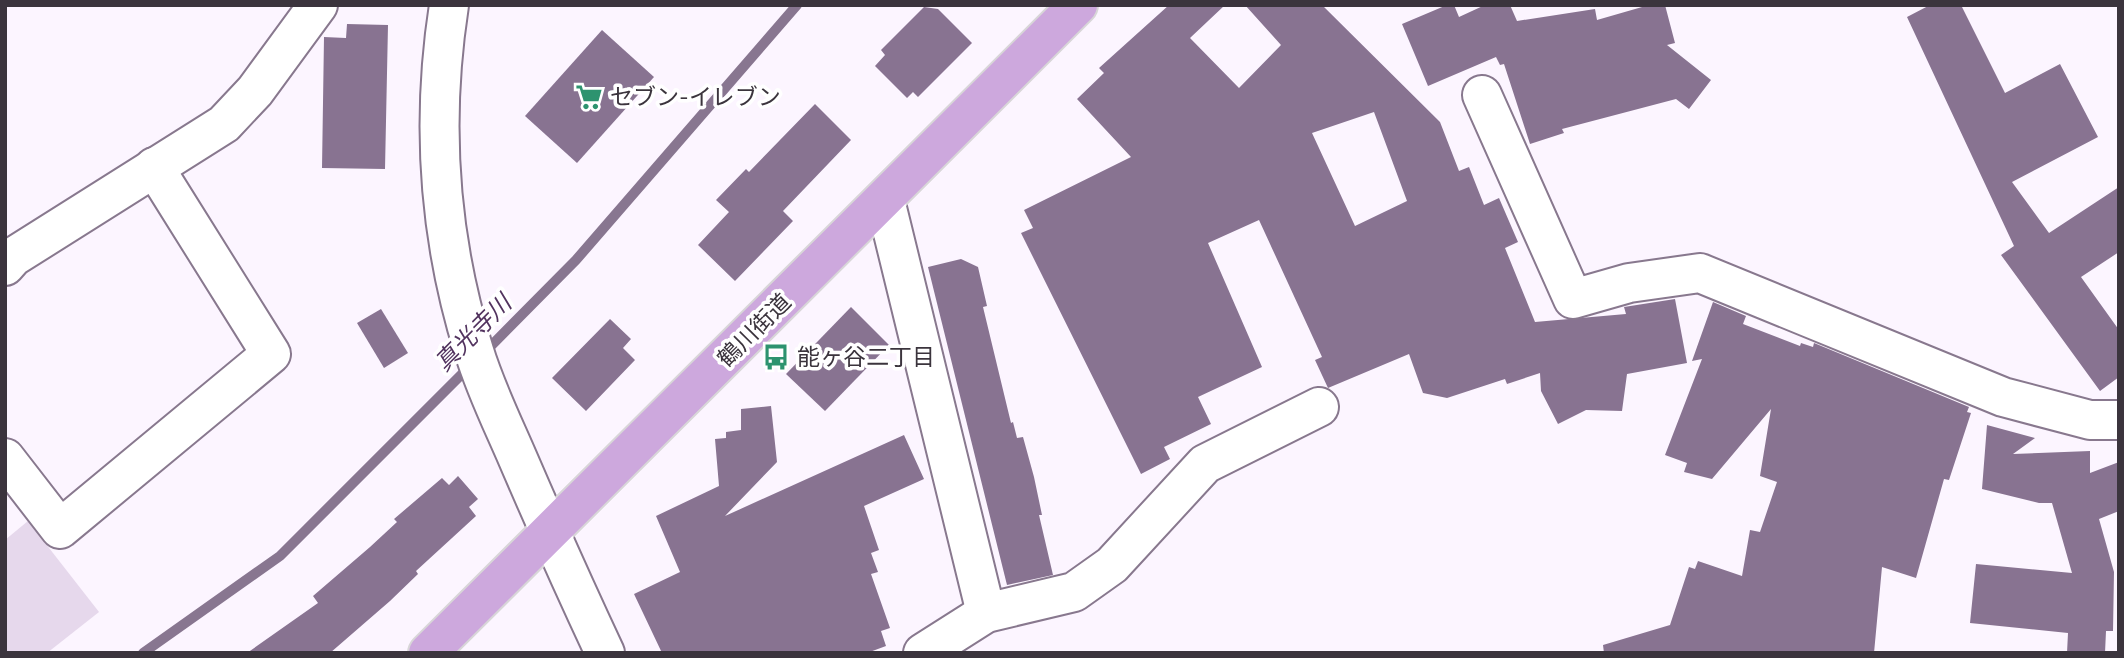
<svg xmlns="http://www.w3.org/2000/svg" width="2124" height="658" font-family="'Nunito Sans','Noto Sans JP',sans-serif">
<rect width="100%" height="100%" fill="#fcf5ff"/>
<path fill="#e6d8ec" d="M28,521L99,612L47,653H5V540Z"/>
<g fill="none" stroke-linecap="round" stroke-linejoin="round">
<g stroke="#887690" stroke-width="10">
<path d="M483,354L576,260L797,5"/>
<path d="M143,653L280,556L471,365"/>
</g>
</g>
<g fill="#887391" fill-rule="evenodd">
<path d="M1169,5H1225L1190,38L1239,88L1281,45L1245,5H1322L1440,122L1459,171L1469,167L1484,205L1499,198L1518,242L1505,248L1535,322L1626,314L1624,307L1675,299L1687,363L1627,374L1622,411L1586,410L1558,424L1541,391L1540,373L1507,384L1505,379L1447,398L1423,393L1409,354L1328,388L1315,360L1322,357L1259,220L1208,243L1262,367L1198,397L1211,424L1164,447L1170,459L1141,474L1021,233L1033,228L1024,210L1131,157L1077,99L1104,73L1099,68ZM1374,112L1407,201L1355,226L1312,133Z"/>
<path d="M1447,5H1454L1459,17L1485,5H1510L1517,21L1595,9L1597,20L1649,5H1665L1675,43L1667,45L1711,80L1689,109L1676,99L1562,129L1564,133L1530,144L1504,64L1500,65L1496,57L1428,86L1402,24Z"/>
<path d="M1930,5H1961L2005,93L2060,64L2098,137L2012,182L2049,233L2119,187V252L2081,277L2119,330V377L2100,391L2001,255L2014,246L1907,17Z"/>
<path d="M924,7L938,9L972,43L918,97L913,92L907,98L875,66L885,55L881,50Z"/>
<path d="M347,24L388,25L385,169L322,168L324,37L346,38Z"/>
<path d="M602,30L654,77L577,163L525,116Z"/>
<path d="M815,104L851,140L783,211L793,221L735,281L698,245L729,212L716,200L746,169L749,172Z"/>
<path d="M961,259L978,267L987,306L983,307L1011,423L1013,422L1017,438L1023,437L1034,477L1042,515H1039L1053,575L1007,585L928,267Z"/>
<path d="M1713,302L1746,316L1743,324L1800,346L1801,343L1813,347L1814,343L1969,407L1967,412L1971,413L1949,480L1944,479L1916,578L1882,567L1874,653H1604L1603,645L1670,625L1689,567L1695,569L1698,561L1742,576L1750,530L1760,532L1777,482L1760,476L1771,409L1712,479L1684,472L1687,463L1665,455L1702,359L1692,361Z"/>
<path d="M851,307L889,345L825,411L786,374Z"/>
<path d="M381,309L408,353L384,368L357,323Z"/>
<path d="M610,319L631,339L623,348L635,360L586,411L552,378Z"/>
<path d="M771,406L777,462L725,516L904,435L924,479L864,506L879,550L871,553L878,572L871,574L890,628L881,631L886,646L867,653H662L634,594L680,572L656,516L719,486L715,439L726,438V432L741,430V409Z"/>
<path d="M1987,425L2035,438L2013,454L2090,451V473L2119,462V511L2099,519L2114,572L2113,631H2106L2105,653H2067L2068,633L1970,623L1976,564L2072,573L2052,503H2039L1982,489Z"/>
<path d="M458,476L478,499L469,507L476,516L416,571L418,574L390,601L330,653H247L318,603L313,596L370,547L397,522L394,519L442,478L449,485Z"/>
</g>
<g fill="none" stroke-linecap="round" stroke-linejoin="round">
<g stroke="#88788e" stroke-width="42">
<g id="minor">
<path d="M449,5C431,121 439,239 474,351C485,388 503,424 518,459C546,524 575,589 605,653"/>
<path d="M1482,95L1573,299L1629,283L1700,273L2003,397L2090,420H2119"/>
<path d="M885,200L986,613"/>
<path d="M5,266L13,257L224,124L255,91L318,5"/>
<path d="M5,458L60,529L271,354L154,167"/>
<path d="M923,653L986,613L1074,592L1112,565L1205,464L1319,407"/>
</g>
</g>
<g stroke="#d8d6d8" stroke-width="42">
<path id="major" d="M428,653L1078,5"/>
</g>
<use href="#minor" stroke="#fff" stroke-width="38"/>
<use href="#major" stroke="#cda8dd" stroke-width="38"/>
</g>
<defs>
<g id="supermarket-bare" transform="scale(2.1)"><path d="M-6-5.5h2.5l.6 2H6L4.5 2H-2.5L-4.4-4H-6ZM-1.5 3.2a1.3 1.3 0 1 0 .1 0ZM3 3.2a1.3 1.3 0 1 0 .1 0Z" fill="#2d936f" stroke="#fff" stroke-width="2.5" paint-order="stroke"/></g>
<g id="bus-bare" transform="scale(2.1)"><path d="M-5-6H5V4H4V6H2V4H-2V6H-4V4H-5ZM-3.5-4V0h7V-4ZM-3.5 1.2v1.5H-2V1.2ZM2 1.2v1.5H3.5V1.2Z" fill="#2d936f" stroke="#fff" stroke-width="2.5" paint-order="stroke"/></g>
</defs>
<g fill-rule="evenodd">
<use href="#supermarket-bare" x="589" y="97"/>
<use href="#bus-bare" x="776" y="357"/>
</g>
<g text-anchor="middle" stroke-width="7" stroke-linejoin="round" paint-order="stroke">
<g font-size="23" fill="#3b343d" stroke="#fff" text-anchor="start">
<text x="610" y="105">セブン-イレブン</text>
<text x="797" y="365">能ヶ谷二丁目</text>
</g>
<g font-size="23" fill="#3b343d" stroke="#fff">
<text transform="translate(754 330) rotate(-45)" y="8">鶴川街道</text>
</g>
<g font-size="24" font-style="italic" fill="#52335f" stroke="#fff">
<text transform="translate(473 333) rotate(-45)" y="8">真光寺川</text>
</g>
</g>
<rect width="2124" height="658" fill="none" stroke="#3b343d" stroke-width="14"/>
</svg>
